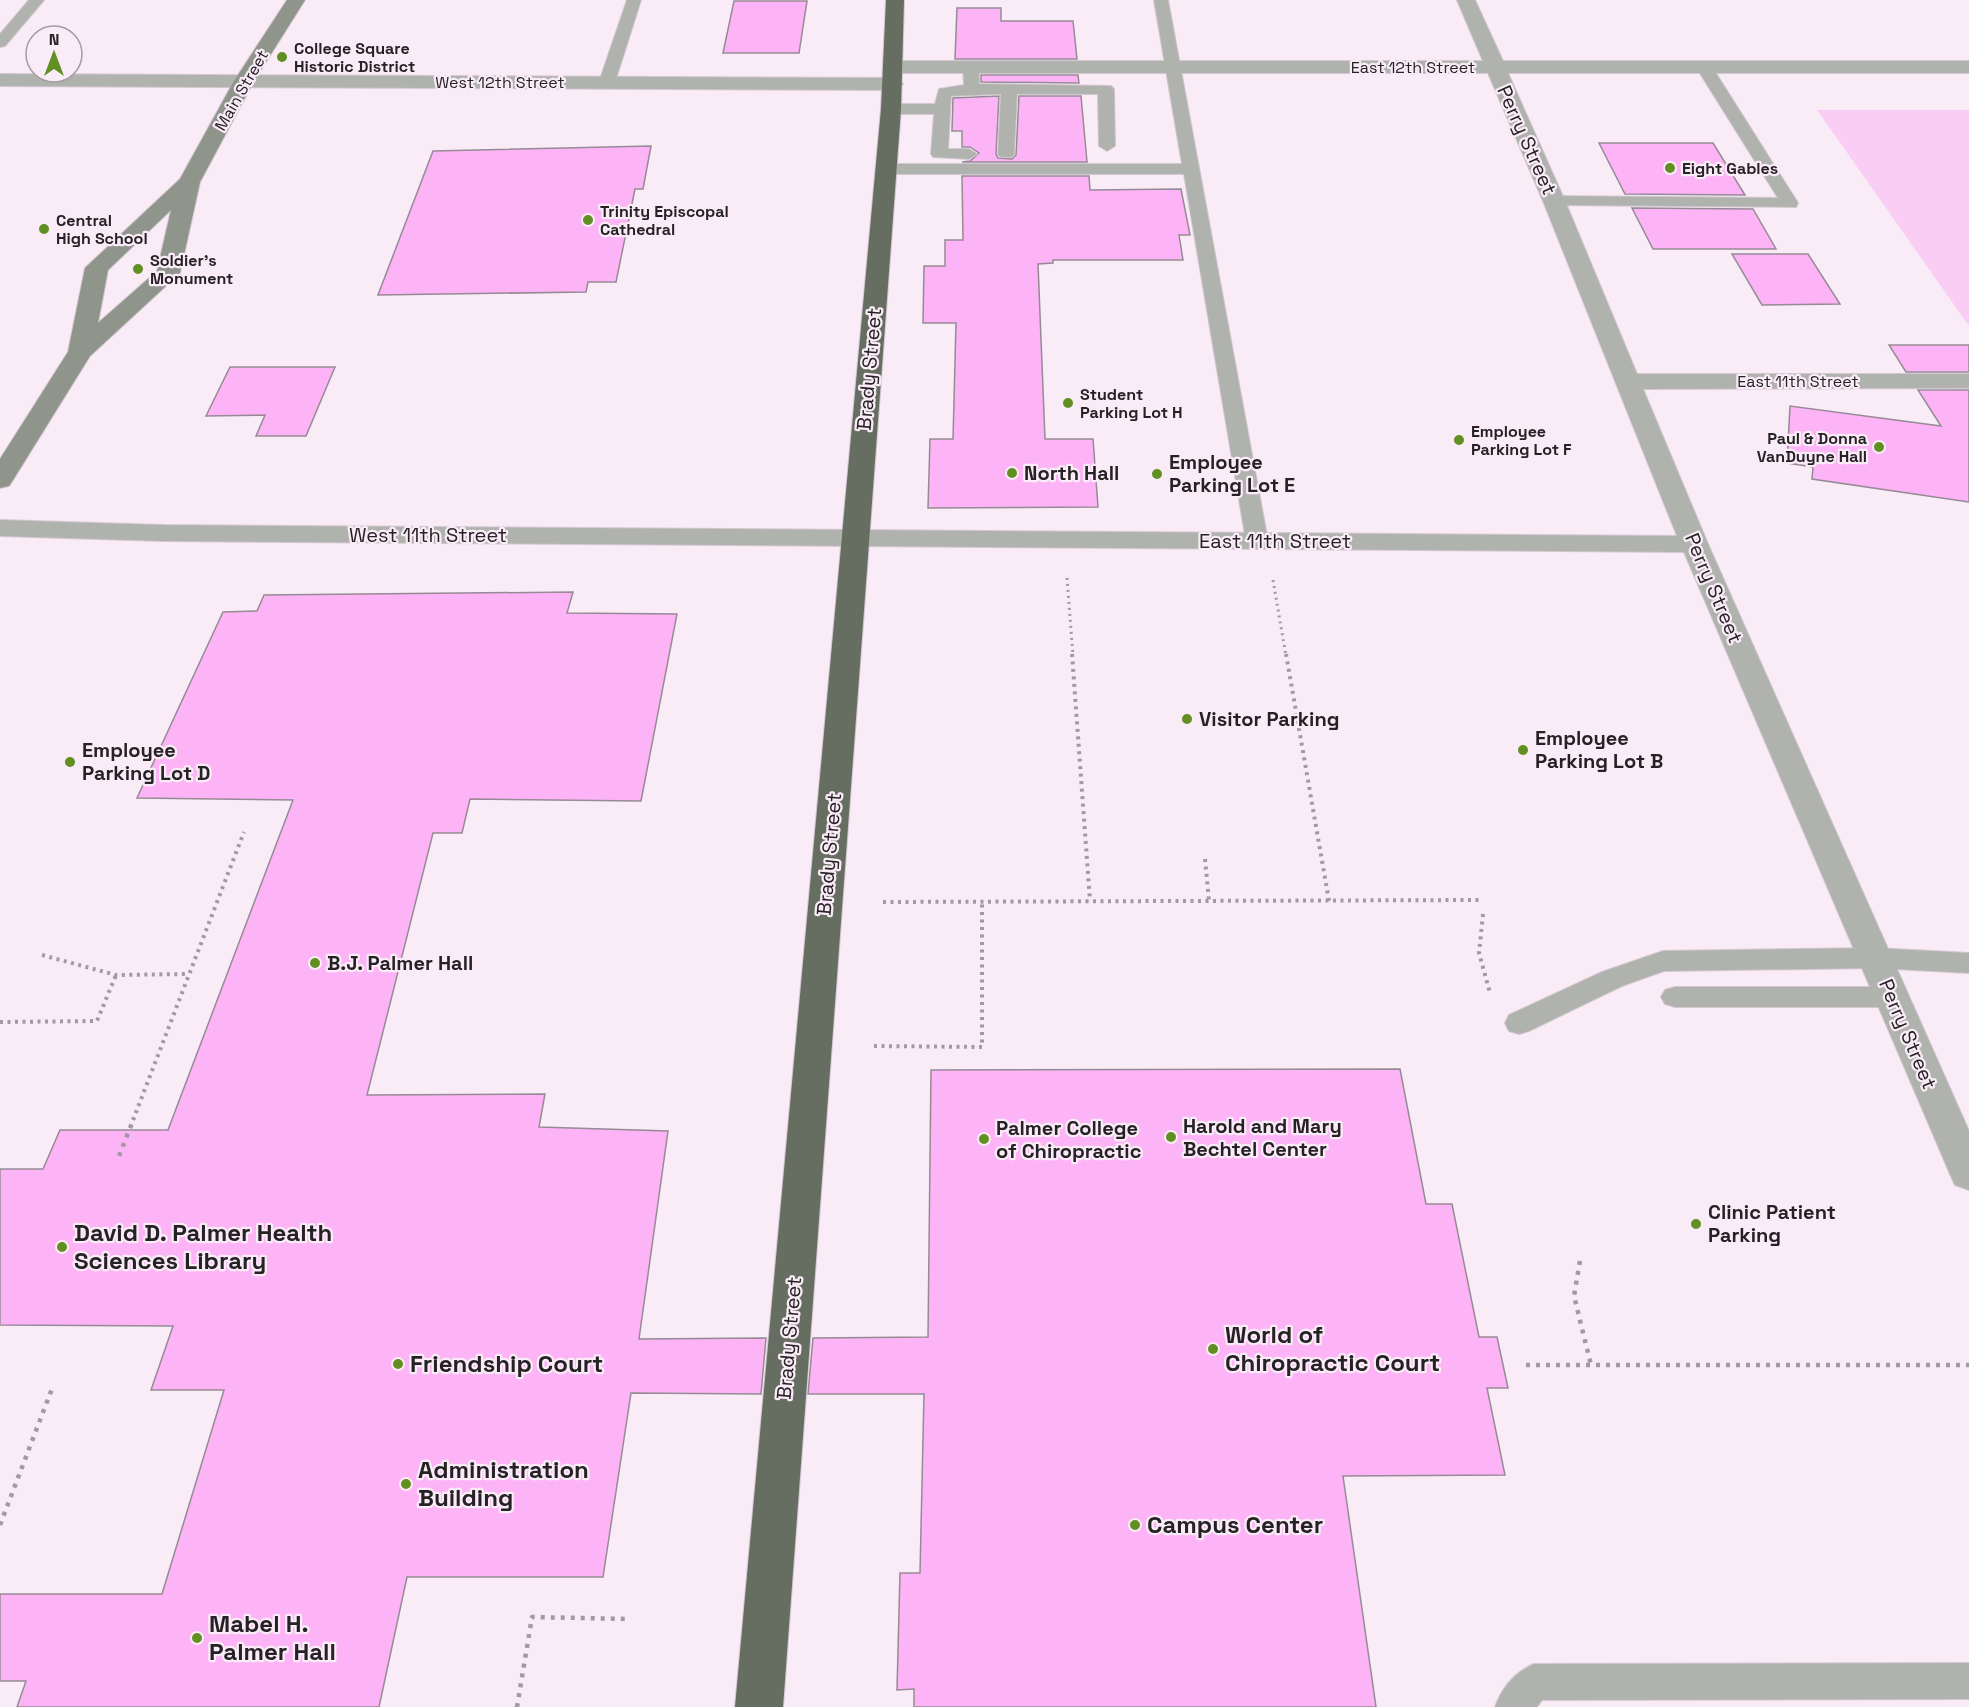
<svg xmlns="http://www.w3.org/2000/svg" width="1969" height="1707" font-family="'Space Grotesk',sans-serif">
<rect width="100%" height="100%" fill="#f9ecf7"/>
<path fill="#facdf5" d="M1817,110H1969V326Z"/>
<g fill="#fdb4f7" stroke="#968a95" stroke-width="1.5">
<path d="M734,1H807L799,53H723Z"/>
<path d="M957,8H1001V21H1073L1077,59H955Z"/>
<path d="M981,75H1078L1079,83L981,82Z"/>
<path d="M999,96L996,154L998,158L1012,159L1016,155L1019,96H1081L1087,162H962L970,161L979,153L970,147H962V131H952L953,98Z"/>
<path d="M1599,143H1713L1745,195L1625,194Z"/>
<path d="M651,146L643,189H635L616,282H588L586,292L378,295L433,151Z"/>
<path d="M962,176H1089L1090,190L1181,189L1190,235H1179L1183,260H1053V263L1038,264L1045,439H1093L1098,507L928,508L930,439H953L956,323H923L924,266H945V240H963Z"/>
<path d="M1632,208L1753,209L1776,249H1653Z"/>
<path d="M1732,254H1808L1840,304L1762,305Z"/>
<path d="M1889,345H1969V372H1906Z"/>
<path d="M230,367H335L306,436H256L265,415L206,416Z"/>
<path d="M1918,390H1969V502L1812,479L1813,467L1787,463L1790,406L1941,426Z"/>
<path d="M573,592L567,613L677,614L641,801L470,799L462,833H433L367,1095L545,1094L539,1127L668,1131L639,1339L766,1338L761,1394L631,1393L603,1577H407L379,1707H17L26,1681H0V1594H162L224,1390H151L173,1326L0,1325V1169H43L60,1130H168L293,800L137,798L223,612L257,611L264,595Z"/>
<path d="M1400,1069L1426,1204H1452L1479,1337H1497L1508,1388H1487L1505,1475L1343,1476L1376,1707H914V1689L897,1690L900,1573H920L924,1394H808L813,1338L928,1337L931,1070Z"/>
</g>
<g fill="none" stroke-linecap="round" stroke-linejoin="round">
<g stroke="#d3c7d1" stroke-width="2">
<g id="lane">
<path d="M29,0H44L5,46L0,47V34Z"/>
<path d="M627,0H641L615,82L607,87L602,85L599,82Z"/>
<path d="M1154,0H1168L1268,541L1265,546L1257,547L1249,546L1246,541L1184,174H885L877,169L885,164H1182Z"/>
<path d="M971,62L979,67V84L1111,86L1114,89L1115,146L1107,151L1099,146L1098,94H1017L1014,154L1012,157H1000L998,154L1001,94L951,96L948,149H969L977,154L969,159L933,157L931,154L934,114H891L883,109L891,104H935L939,89L964,85L963,67Z"/>
<path d="M1704,62L1712,67L1798,203L1796,207L1548,205L1546,201L1548,197L1554,196L1778,198L1696,67Z"/>
<path d="M1875,948L1969,953V973L1875,968L1664,971L1622,986L1529,1031L1519,1034L1509,1031L1505,1023L1509,1015L1602,972L1663,951Z"/>
<path d="M1675,987H1893L1903,990L1907,997L1903,1004L1893,1007H1675L1665,1004L1661,997L1665,990Z"/>
<path d="M1969,1663V1699L1542,1700L1537,1707H1495C1502,1688 1515,1672 1534,1664Z"/>
</g>
</g>
<g stroke="#d3c7d1" stroke-width="2">
<g id="street">
<path d="M1457,0H1475L1503,61H1969V73H1508L1565,201L1637,374H1969V388L1643,389L1708,544L1969,1131V1190L1955,1185L1950,1174L1684,552L163,541L0,536V520L163,525L1677,536L1543,201L1488,73H894L887,71L884,67L887,63L894,61H1483Z"/>
<path d="M0,74L893,78L900,80L903,84L900,88L893,90L0,86Z"/>
</g>
</g>
<g stroke="#d3c7d1" stroke-width="2">
<path id="secondary" d="M287,0H305L254,81L200,182L180,273L90,356L13,480L9,486L0,488V459L68,352L85,268L180,179L234,81ZM171,210L157,271L98,323L108,270Z"/>
</g>
<g stroke="#d3c7d1" stroke-width="2">
<path id="highway" d="M886,0H904L901,109L783,1707H735L881,109Z"/>
</g>
<g stroke="#a399a2" stroke-width="3" stroke-dasharray="2 4" stroke-linecap="butt">
<path d="M1067,578L1073,656"/>
<path d="M1273,580L1286,656"/>
</g>
<g stroke="#a399a2" stroke-width="4" stroke-dasharray="3 4.5" stroke-linecap="butt">
<path d="M1072,654L1090,901"/>
<path d="M1286,654L1329,901"/>
<path d="M1205,859L1209,901"/>
<path d="M883,902L1479,900"/>
<path d="M1483,914L1479,953L1490,993"/>
<path d="M42,955L116,975L189,974"/>
<path d="M0,1022L97,1021L116,975"/>
<path d="M874,1046L982,1047V902"/>
<path d="M133,1120L244,832"/>
</g>
<g stroke="#a399a2" stroke-width="4.5" stroke-dasharray="4 6" stroke-linecap="butt">
<path d="M119,1156L134,1118"/>
<path d="M1580,1261L1574,1296L1591,1365"/>
<path d="M1526,1365H1969"/>
<path d="M0,1525L53,1386"/>
<path d="M517,1707L532,1617L630,1619"/>
</g>
<use href="#lane" fill="#b0b3ad" fill-rule="evenodd"/>
<use href="#street" fill="#b0b3ad" fill-rule="evenodd"/>
<use href="#secondary" fill="#90958c" fill-rule="evenodd"/>
<use href="#highway" fill="#666d61" fill-rule="evenodd"/>
</g>
<g fill="#618f22" stroke="#f9ecf7" stroke-width="2">
<circle cx="282" cy="57" r="6"/>
<circle cx="1670" cy="168" r="6"/>
<circle cx="588" cy="220" r="6"/>
<circle cx="44" cy="229" r="6"/>
<circle cx="138" cy="269" r="6"/>
<circle cx="1068" cy="403" r="6"/>
<circle cx="1459" cy="440" r="6"/>
<circle cx="1879" cy="447" r="6"/>
<circle cx="1012" cy="473" r="6"/>
<circle cx="1157" cy="474" r="6"/>
<circle cx="1187" cy="719" r="6"/>
<circle cx="1523" cy="750" r="6"/>
<circle cx="70" cy="762" r="6"/>
<circle cx="315" cy="963" r="6"/>
<circle cx="1171" cy="1137" r="6"/>
<circle cx="984" cy="1139" r="6"/>
<circle cx="1696" cy="1224" r="6"/>
<circle cx="62" cy="1247" r="6"/>
<circle cx="1213" cy="1349" r="6"/>
<circle cx="398" cy="1364" r="6"/>
<circle cx="406" cy="1484" r="6"/>
<circle cx="1135" cy="1525" r="6"/>
<circle cx="197" cy="1638" r="6"/>
</g>
<g text-anchor="middle" stroke-width="4.5" stroke-linejoin="round" paint-order="stroke">
<g font-size="16" font-weight="bold" fill="#262125" stroke="#f9ecf7" text-anchor="start">
<text x="294" y="54">College Square<tspan x="294" dy="18">Historic District</tspan></text>
<text x="1682" y="174">Eight Gables</text>
<text x="600" y="217">Trinity Episcopal<tspan x="600" dy="18">Cathedral</tspan></text>
<text x="56" y="226">Central<tspan x="56" dy="18">High School</tspan></text>
<text x="150" y="266">Soldier's<tspan x="150" dy="18">Monument</tspan></text>
<text x="1080" y="400">Student<tspan x="1080" dy="18">Parking Lot H</tspan></text>
<text x="1471" y="437">Employee<tspan x="1471" dy="18">Parking Lot F</tspan></text>
<text x="1867" y="444" text-anchor="end">Paul &amp; Donna<tspan x="1867" dy="18">VanDuyne Hall</tspan></text>
</g>
<g font-size="16" fill="#262125" stroke="#f9ecf7">
<text x="1413" y="73">East 12th Street</text>
<text x="500" y="88">West 12th Street</text>
<text transform="translate(241 90) rotate(-60)" y="6">Main Street</text>
<text x="1798" y="387">East 11th Street</text>
</g>
<g font-size="20" fill="#262125" stroke="#f9ecf7">
<text transform="translate(1527 140) rotate(66)" y="7">Perry Street</text>
<text transform="translate(869 369) rotate(-85)" y="7">Brady Street</text>
<text x="428" y="542">West 11th Street</text>
<text x="1275" y="548">East 11th Street</text>
<text transform="translate(1714 588) rotate(67)" y="7">Perry Street</text>
<text transform="translate(829 854) rotate(-85)" y="7">Brady Street</text>
<text transform="translate(1908 1034) rotate(67)" y="7">Perry Street</text>
<text transform="translate(789 1338) rotate(-85)" y="7">Brady Street</text>
</g>
<g font-size="20" font-weight="bold" fill="#262125" stroke="#f9ecf7" text-anchor="start">
<text x="1169" y="469">Employee<tspan x="1169" dy="23">Parking Lot E</tspan></text>
<text x="1024" y="480">North Hall</text>
<text x="1199" y="726">Visitor Parking</text>
<text x="1535" y="745">Employee<tspan x="1535" dy="23">Parking Lot B</tspan></text>
<text x="82" y="757">Employee<tspan x="82" dy="23">Parking Lot D</tspan></text>
<text x="327" y="970">B.J. Palmer Hall</text>
<text x="1183" y="1133">Harold and Mary<tspan x="1183" dy="23">Bechtel Center</tspan></text>
<text x="996" y="1135">Palmer College<tspan x="996" dy="23">of Chiropractic</tspan></text>
<text x="1708" y="1219">Clinic Patient<tspan x="1708" dy="23">Parking</tspan></text>
</g>
<g font-size="24" font-weight="bold" fill="#262125" stroke="#f9ecf7" text-anchor="start">
<text x="74" y="1241">David D. Palmer Health<tspan x="74" dy="28">Sciences Library</tspan></text>
<text x="1225" y="1343">World of<tspan x="1225" dy="28">Chiropractic Court</tspan></text>
<text x="410" y="1372">Friendship Court</text>
<text x="418" y="1478">Administration<tspan x="418" dy="28">Building</tspan></text>
<text x="1147" y="1533">Campus Center</text>
<text x="209" y="1632">Mabel H.<tspan x="209" dy="28">Palmer Hall</tspan></text>
</g>
</g>
<g transform="translate(54 54)"><circle r="28" fill="#f9ecf7" stroke="#a59ba3" stroke-width="1.5"/>
<path d="M0-4.5L10 22L0 15L-10 22Z" fill="#618f22"/>
<text y="-9" font-size="16" font-weight="bold" text-anchor="middle" fill="#262125">N</text>
</g>
</svg>
